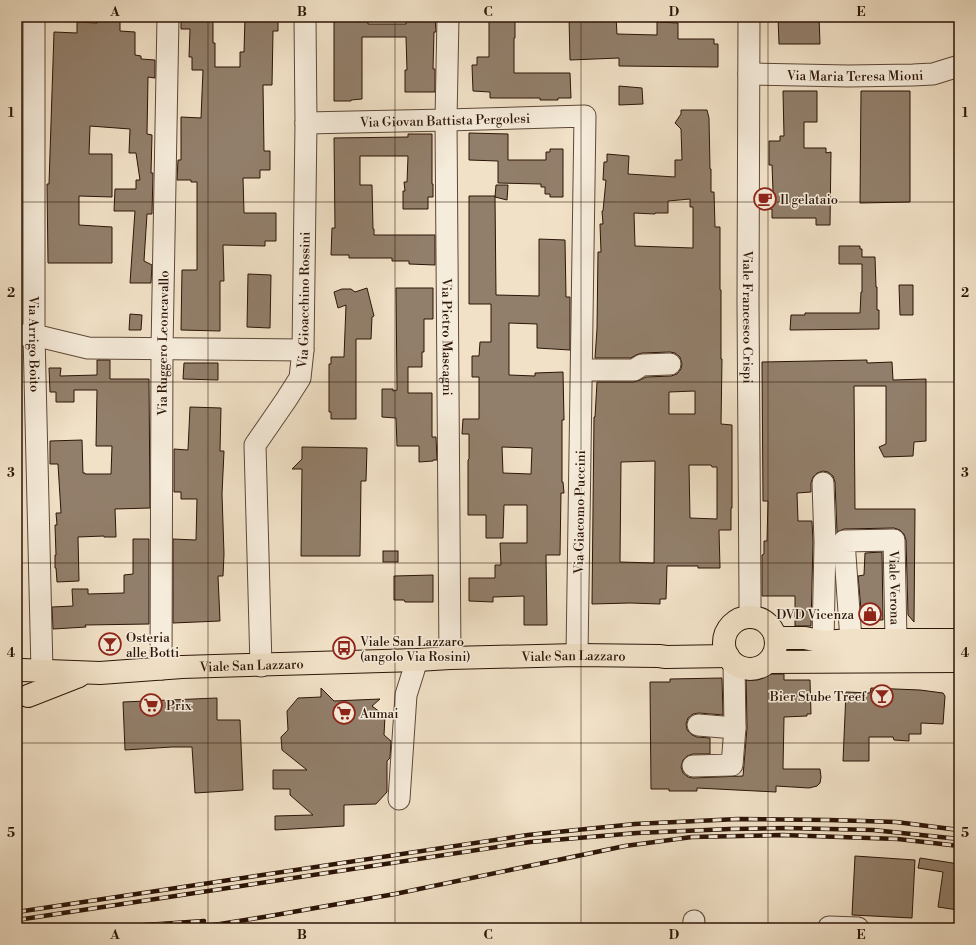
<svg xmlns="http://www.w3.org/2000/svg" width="976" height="945" font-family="'Libre Bodoni',serif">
<rect width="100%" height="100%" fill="#f1e1c7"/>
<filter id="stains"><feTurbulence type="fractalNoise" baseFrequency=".005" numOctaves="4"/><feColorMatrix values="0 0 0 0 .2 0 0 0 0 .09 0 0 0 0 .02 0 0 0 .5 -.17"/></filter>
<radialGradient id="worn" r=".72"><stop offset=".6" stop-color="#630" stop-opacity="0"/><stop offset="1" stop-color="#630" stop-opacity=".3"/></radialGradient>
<g fill="#927f6b" stroke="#2c1507" fill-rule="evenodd">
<path d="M97,17H120V31L135,32V55L141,56V59L155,60V78L148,77L147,134L152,135L151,173H153L152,214H147L144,261L152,265L151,283H130L135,211H114L115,189H136V180H140L136,153H129L130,129L90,126L89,154H112V197L79,196V225L112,227V263H48L47,184H49L54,32L77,33V22L97,23Z"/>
<path d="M181,17H213V43H215V67H240V52H244L245,17H278V31H273L272,85H263L264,151H270V170H260V178H243L244,213H276V241H265V246L223,245L224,281H220V331L181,330L182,270H197V182H191V180H177L178,160H181V117L201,118L203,70H192V57H189L190,29H181Z"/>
<path d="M334,17H368V24H406V17H435L436,32H434L433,69H435V92H405V70H407L406,37H362V99L351,100V101H334Z"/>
<path d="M489,17H515V38H514V73H570L571,98H558V100H540V98H490V92L473,91L472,65H477V57H489Z"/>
<path d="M569,17H616L617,34L657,35V22L678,23V39H714V44H718V67L619,66V58L570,60Z"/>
<path d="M778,17H819L820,44H779Z"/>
<path d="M619,86L642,88L643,104L619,105Z"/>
<path d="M783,91H817V122H804V148H826V153L831,152L830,225H816V218H772V209H769V191H773L772,165H769V141H780V136H784Z"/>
<path d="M861,91H910V202L860,203Z"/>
<path d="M681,110H707L709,118L710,169H711V192H714L715,227H720V290H721V359H722L721,424L732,425V508H731V530H719L720,568H698V566H667L666,599H660V604L630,603L592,604L594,417H595L597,382H634L640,380L646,377L671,376L677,374L681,369L682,364L680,357L675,353L670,352L642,353L636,355L631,358H595L597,329L598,252H601L600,224H603L602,211H603L606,180H603L604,162H607V154L629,156L628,174L675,177V160H682L681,129L675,123L681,114ZM690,199V207H693V248L635,246L634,213L655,214V213H668V201ZM695,391V414H669V392ZM655,461L654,563L620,562L621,462ZM689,465H711L712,467H717V519L690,518Z"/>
<path d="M469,133L508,134V160H546V152H550V149H563V197H550V194H545V187H541V184L498,183V161L469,160Z"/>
<path d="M408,134H432V184H433V197H428V209H403V191H405L404,182H407L408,156H360V185H372L373,229H374V235H435V265L409,264V261H392V258H349V255H331L332,228H335L334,138L408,137Z"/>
<path d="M496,185H508L507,200L495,197Z"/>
<path d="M469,196H495L496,295L539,296V239L565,240L566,297H570V350L537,348V324L509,323V375L535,376V373L563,372L564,420H562V482H563L564,493H561L560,555H546L547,625H524V596L493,597V602L469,601V578H495V565H501L500,543H527V505H504L503,538H486V515H468V460L469,459V434H462L463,419H479V377H472V356H479L480,342H491V304H469ZM502,447L532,448L531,474L503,473Z"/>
<path d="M839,246H860V249H862V257H875L876,287H877V310H879V329L790,330L791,315H805V313H860L861,292H862V264H839Z"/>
<path d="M248,274L271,275L270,328L247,327Z"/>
<path d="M899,285H913V315H900Z"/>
<path d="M367,288L374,316L372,317L371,339H356V419H331V412H329V364H331V357H344L346,305L338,308L334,292L342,289H351L355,292Z"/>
<path d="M396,288H433V319H424V352H422V367H408V393H432V437H436L437,460H433V461L419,462V446H397L396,418L382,417V389H393V391L397,390Z"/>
<path d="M130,314L142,315L141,330H129Z"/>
<path d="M97,360H110V379H149L150,508L115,509L116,537H104V536L78,537L79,581L57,582L56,568H55V555H56L55,525H57L56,513H61L58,464H50V441L82,440L83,473H85V474H111L112,446H96L97,390H74V402H56V392H50L49,368H61L60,376L97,375Z"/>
<path d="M867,360V363L892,362L893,380L926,379V441L914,442L913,456L884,457L879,447L886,444V386H854L855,509H915L914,622L908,615L906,540L904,534L900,530L894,528L844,529L837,532L835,482L833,476L828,472L823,471L817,473L813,477L811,483V492L797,493L798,521H812L813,542L811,626H795V596H762V555L764,554V541H767L768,501H763L762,362Z"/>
<path d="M184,363H218V380L183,379Z"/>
<path d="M190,407L221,408L220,451H224L222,494L224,554L223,576H218L220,621L173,623V539L196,540L197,499H181V492H174V449L188,450Z"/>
<path d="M302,447L367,448L366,481H361L360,556H301L302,469H292L302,459Z"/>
<path d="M133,539H149V624L85,625L86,627L53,629L52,607L73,606L72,589H88V594L124,593V575L133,574Z"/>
<rect x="383" y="551" width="15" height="11"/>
<path d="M882,552L883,620H862L858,576L864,575L865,553Z"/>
<path d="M433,575V602H405L404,600H394V576Z"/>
<path d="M746,671H761L763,673L769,674H784V680H810L811,714H807V716L784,717L783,769H820L821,777L820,783L817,786L809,788L776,786V792L697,788V791H669V789H651L650,682H670V679L722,678L723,715L699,713L693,714L688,718L686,724L687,730L692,735L697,737L710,738V754H693L687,756L683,760L681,767L683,773L688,777L693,778L743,776L747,728Z"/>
<path d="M321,688L334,701L380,699L372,706L385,716L384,735L391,741L390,758L387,761V792L376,804L344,805V826L275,830V816L313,815L290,795V789H273V770H307L282,750L281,737L288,730L287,711L298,698L321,697Z"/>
<path d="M871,688L920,690L943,693L945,696L943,724L921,723V734H909V741L894,740L893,737H869V761H843L846,692L870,693Z"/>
<path d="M217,698V720H240L243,790L195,793L192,747H172L125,750L123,702Z"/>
<path d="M855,856L915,860L912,918L852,915Z"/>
<path d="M920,858L959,864V902L958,910L938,907L943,872L918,868Z"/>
</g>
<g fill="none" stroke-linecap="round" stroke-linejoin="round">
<g stroke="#5d4837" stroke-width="23">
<g id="minor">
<path id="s1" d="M34,17V335L42,671"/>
<path id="s2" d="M448,17L446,120L450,658"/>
<path id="s3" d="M749,17L748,302L750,597V616"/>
<path id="s4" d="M749,74L848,76L913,75L933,74L959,66"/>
<path id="s5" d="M306,123L446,120L585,116L577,655"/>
<path d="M17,335H34L88,348L303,350"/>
<path d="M582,370H634L642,365L670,364"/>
<path d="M823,483L825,542L823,642"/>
<path id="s6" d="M851,640L844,541L894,540L896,640"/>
<path id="s7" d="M261,666L255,445L286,400L300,378L303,350L306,123L305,17"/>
<path id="s8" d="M161,669L162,349L168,17"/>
<path d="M698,725L735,728"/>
<path d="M693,766L732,765L735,728L734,663"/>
<path d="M399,799L406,695L417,660"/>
<path d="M829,927L858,928"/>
<path d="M693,928L694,921"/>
</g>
</g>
<g stroke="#2c1507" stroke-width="24">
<g id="major">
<circle cx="750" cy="643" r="26"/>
<path d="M776,638H805L823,642L851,640H959"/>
<path d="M769,662L959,661"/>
<path id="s9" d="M22,670L100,673L182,667L417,660L450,658L577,655L659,656L666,657L728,656"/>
<path d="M28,696L79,676"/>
</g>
</g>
<use href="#minor" stroke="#f6ecdb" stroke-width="21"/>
<use href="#major" stroke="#f1e1c7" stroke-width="22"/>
<g stroke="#2c1507" stroke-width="4.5">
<g id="rail">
<path d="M17,912L528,835L635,824L738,819L829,820L896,822L959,830"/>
<path d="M17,920L530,842L637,833L730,829L786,828L873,830L959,839"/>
<path d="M90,928L124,927"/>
<path d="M119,928L130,926L204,921"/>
<path d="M195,928L264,917L395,894L625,846L692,837L782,835L898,839L959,846"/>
</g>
</g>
<use href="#rail" stroke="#f6ecdb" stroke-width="3" stroke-dasharray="9" stroke-linecap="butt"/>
</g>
<path fill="none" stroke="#2c1507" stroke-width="1" stroke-opacity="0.55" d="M208,17V928M395,17V928M581,17V928M768,17V928M17,202H959M17,382H959M17,563H959M17,743H959"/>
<defs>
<g id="cafe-ring" transform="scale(1.15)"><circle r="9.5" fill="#f6ecdb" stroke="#8f2418" stroke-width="1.5"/><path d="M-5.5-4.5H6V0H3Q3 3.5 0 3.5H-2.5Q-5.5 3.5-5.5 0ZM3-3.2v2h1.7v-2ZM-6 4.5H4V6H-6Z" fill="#8f2418"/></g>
<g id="shop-ring" transform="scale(1.15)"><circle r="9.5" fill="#f6ecdb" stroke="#8f2418" stroke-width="1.5"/><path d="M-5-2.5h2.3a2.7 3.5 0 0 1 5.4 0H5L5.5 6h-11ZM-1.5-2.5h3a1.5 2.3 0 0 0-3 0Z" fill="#8f2418"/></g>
<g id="bar-ring" transform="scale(1.15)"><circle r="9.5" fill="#f6ecdb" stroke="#8f2418" stroke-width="1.5"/><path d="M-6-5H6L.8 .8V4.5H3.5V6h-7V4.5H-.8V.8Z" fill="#8f2418"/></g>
<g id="bus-ring" transform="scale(1.15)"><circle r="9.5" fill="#f6ecdb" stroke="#8f2418" stroke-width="1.5"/><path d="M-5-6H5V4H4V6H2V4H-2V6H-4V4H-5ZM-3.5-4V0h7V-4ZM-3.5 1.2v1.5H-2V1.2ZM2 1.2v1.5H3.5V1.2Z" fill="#8f2418"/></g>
<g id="supermarket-ring" transform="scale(1.15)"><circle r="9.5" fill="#f6ecdb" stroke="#8f2418" stroke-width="1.5"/><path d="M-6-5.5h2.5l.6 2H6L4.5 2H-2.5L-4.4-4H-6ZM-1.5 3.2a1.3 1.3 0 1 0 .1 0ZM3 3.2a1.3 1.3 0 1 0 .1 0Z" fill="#8f2418"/></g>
</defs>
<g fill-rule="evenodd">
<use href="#cafe-ring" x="765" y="199"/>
<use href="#shop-ring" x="870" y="614"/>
<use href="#bar-ring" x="110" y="644"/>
<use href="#bus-ring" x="344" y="648"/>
<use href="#bar-ring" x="882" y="696"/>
<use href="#supermarket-ring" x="151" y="705"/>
<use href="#supermarket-ring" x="344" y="713"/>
</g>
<g text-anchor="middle" stroke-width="3" stroke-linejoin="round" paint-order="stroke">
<g font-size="13" fill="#2c1507" stroke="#f6ecdb">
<text dy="5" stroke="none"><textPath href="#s4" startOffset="106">Via Maria Teresa Mioni</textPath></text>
<text dy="5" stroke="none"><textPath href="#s5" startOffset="139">Via Giovan Battista Pergolesi</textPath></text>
<text dy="5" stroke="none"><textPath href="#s7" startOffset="380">Via Gioacchino Rossini</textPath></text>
<text dy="5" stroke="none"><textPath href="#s3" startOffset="300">Viale Francesco Crispi</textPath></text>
<text dy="5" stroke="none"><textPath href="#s2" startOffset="320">Via Pietro Mascagni</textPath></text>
<text dy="5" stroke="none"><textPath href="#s8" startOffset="326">Via Ruggero Leoncavallo</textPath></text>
<text dy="5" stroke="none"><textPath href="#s1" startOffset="327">Via Arrigo Boito</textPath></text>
<text transform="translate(579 512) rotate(-89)" y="5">Via Giacomo Puccini</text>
<text dy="5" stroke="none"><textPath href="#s6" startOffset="197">Viale Verona</textPath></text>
<text dy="5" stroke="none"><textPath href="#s9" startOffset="552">Viale San Lazzaro</textPath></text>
<text dy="5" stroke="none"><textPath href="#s9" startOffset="230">Viale San Lazzaro</textPath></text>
</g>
<g font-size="13" fill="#2c1507" stroke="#f6ecdb" text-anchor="start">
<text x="780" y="204">Il gelataio</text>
<text x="854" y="619" text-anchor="end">DVD Vicenza</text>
<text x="126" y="642">Osteria<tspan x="126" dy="15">alle Botti</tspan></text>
<text x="360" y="646">Viale San Lazzaro<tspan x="360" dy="15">(angolo Via Rosini)</tspan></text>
<text x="866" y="701" text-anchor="end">Bier Stube Treef</text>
<text x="166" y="710">Prix</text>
<text x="360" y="718">Aumai</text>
</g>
</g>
<rect width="976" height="945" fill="none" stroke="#f1e1c7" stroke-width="44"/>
<rect x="22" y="22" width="932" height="901" fill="none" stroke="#2c1507" stroke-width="1.5"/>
<g font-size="13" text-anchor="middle" font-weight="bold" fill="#2c1507">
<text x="115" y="16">A</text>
<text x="302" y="16">B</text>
<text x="488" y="16">C</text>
<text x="674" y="16">D</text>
<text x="861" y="16">E</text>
<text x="11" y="117">1</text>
<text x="965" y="117">1</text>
<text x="11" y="297">2</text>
<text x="965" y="297">2</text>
<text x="11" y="477">3</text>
<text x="965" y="477">3</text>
<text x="11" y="657">4</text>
<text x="965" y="657">4</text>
<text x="11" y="837">5</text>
<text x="965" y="837">5</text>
<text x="115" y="939">A</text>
<text x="302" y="939">B</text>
<text x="488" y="939">C</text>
<text x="674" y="939">D</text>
<text x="861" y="939">E</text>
</g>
<rect width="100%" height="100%" filter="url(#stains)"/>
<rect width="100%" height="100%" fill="url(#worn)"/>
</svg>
